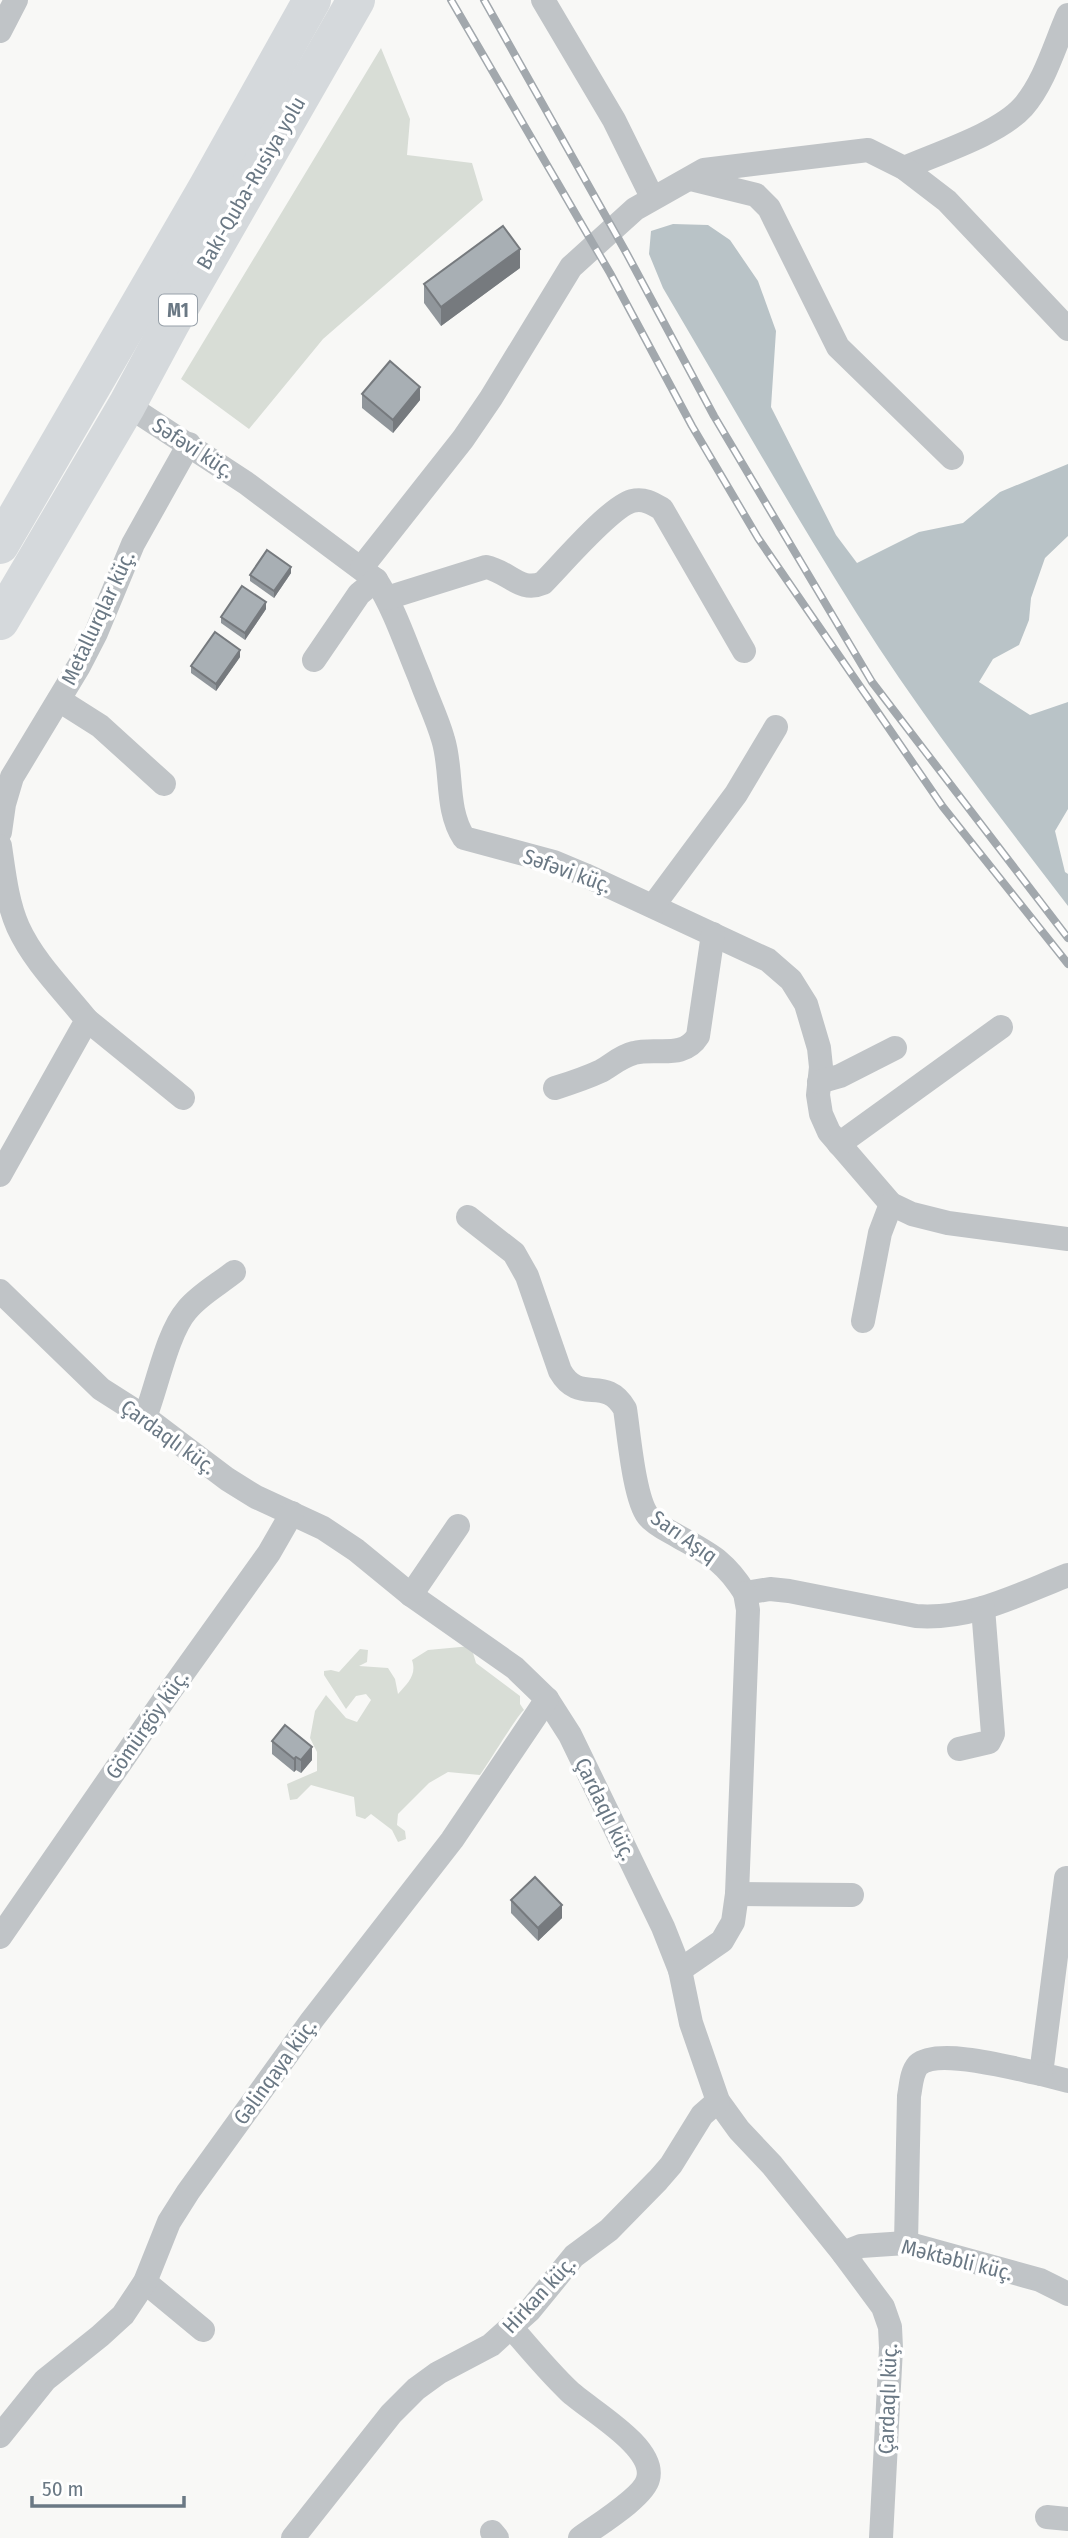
<svg xmlns="http://www.w3.org/2000/svg" width="1068" height="2538" font-family="'Fira Sans Condensed',sans-serif">
<rect width="100%" height="100%" fill="#f8f8f6"/>
<g fill="#d8ddd6">
<path d="M381,48L410,119L407,155L472,163L483,200L323,339L249,429L181,379Z"/>
<path d="M471,1646L476,1663L520,1696V1704L524,1710C518,1714 488,1764 480,1775L448,1772L429,1783L398,1814L397,1825L405,1831L406,1839L398,1842L392,1830L371,1814L365,1819L356,1816L354,1797L311,1785L297,1799L290,1800L287,1784L317,1771V1752L310,1738L315,1711L326,1695L346,1718L357,1722L371,1700L366,1694L356,1696L346,1709L324,1675V1671L331,1670L339,1672L360,1649L368,1650L367,1662L359,1666L388,1668L395,1679L398,1694C408,1683 417,1675 412,1660L428,1650Z"/>
</g>
<path fill="#b9c3c7" d="M673,224L708,225L730,240L758,281L776,331L771,407L836,535L857,563L919,532L963,523L1000,492L1068,464V536L1045,558L1031,598L1029,620L1019,645L993,659L979,682L1030,715L1068,702V809L1055,831L1065,872L1068,874V906C1003,821 938,737 879,648C803,531 734,408 663,288L649,254L651,231Z"/>
<g fill="none" stroke-linecap="round" stroke-linejoin="round">
<g stroke="#c0c4c7" stroke-width="24">
<path d="M543,0L614,120L652,197"/>
<path d="M0,31L16,0"/>
<path d="M904,168C938,153 999,134 1023,107C1045,82 1055,44 1068,15"/>
<path d="M691,179L756,195L769,208L838,347L952,458"/>
<path d="M127,405L246,483L376,580C395,610 406,645 420,678C427,698 437,718 443,739C453,771 445,809 464,838L554,862L585,875L768,960L791,980L806,1004L819,1048L821,1067L818,1095L821,1114L829,1132L891,1204L912,1214L948,1223L1068,1239"/>
<path d="M362,567L463,439L491,398L571,267L635,209L704,170L868,150L904,168L947,201L1068,329"/>
<path d="M387,598L486,567C510,572 520,593 543,583C561,565 610,507 632,501C644,498 652,503 662,509L744,651"/>
<path d="M314,660L359,594L376,580"/>
<path d="M59,700L100,726L164,784"/>
<path d="M0,832L4,804L12,777L79,666L96,633L133,544L189,444"/>
<path d="M0,846C4,873 7,902 18,927C34,962 63,990 87,1020L0,1175"/>
<path d="M653,906L736,794L776,727"/>
<path d="M87,1020L183,1098"/>
<path d="M819,1082L840,1076L895,1048"/>
<path d="M555,1088C571,1083 586,1078 601,1071C612,1065 621,1056 634,1053C657,1047 683,1060 698,1036L713,934"/>
<path d="M839,1144L1001,1027"/>
<path d="M468,1217L514,1253L527,1276L560,1371C580,1406 605,1374 625,1409C629,1434 634,1498 648,1516C655,1525 669,1531 679,1537C711,1555 725,1561 745,1593L770,1589L789,1591L916,1616C971,1620 1017,1595 1068,1575"/>
<path d="M0,1291L101,1389L145,1417L227,1479L256,1497L323,1528L356,1550L411,1595L515,1668L547,1699L570,1735L663,1927L680,1970L691,2023L718,2101L739,2130L772,2165L843,2253L883,2307L890,2327L891,2348L881,2538"/>
<path d="M863,1321L880,1233L891,1204"/>
<path d="M145,1417C157,1387 167,1333 187,1310C199,1295 219,1284 234,1272"/>
<path d="M411,1595L458,1526"/>
<path d="M959,1749L989,1742L993,1734L983,1608"/>
<path d="M1066,1878L1041,2074L1068,2081"/>
<path d="M737,1894L852,1895"/>
<path d="M0,1937L168,1694L269,1553L292,1513"/>
<path d="M680,1970L722,1941L733,1922L737,1894L748,1610L745,1593"/>
<path d="M906,2243L909,2096C911,2087 911,2073 918,2065C938,2047 1016,2069 1041,2074"/>
<path d="M843,2253L861,2246L906,2243L1040,2280L1068,2294"/>
<path d="M145,2282L203,2330"/>
<path d="M511,2327C530,2349 548,2371 569,2391C589,2410 657,2447 648,2479C644,2497 596,2526 580,2538"/>
<path d="M0,2436L45,2380L100,2336L123,2315L145,2282L169,2222L188,2192L312,2020L452,1840L547,1699"/>
<path d="M1047,2517L1068,2519"/>
<path d="M492,2532L497,2538"/>
<path d="M293,2538L391,2414L416,2389L438,2373L491,2345L511,2327L530,2310L574,2256L609,2230L658,2180L671,2165L702,2115L718,2101"/>
</g>
<g stroke="#d5d9dc" stroke-width="38">
<path d="M0,545L208,186L312,0"/>
<path d="M0,621L127,405L171,323L356,0"/>
</g>
<g stroke="#a2a8ad" stroke-width="8">
<g id="rail">
<path d="M451,0L610,273L692,426L758,538L943,807L1068,964"/>
<path d="M484,0L627,254L714,416L872,682L1068,938"/>
</g>
</g>
<use href="#rail" stroke="#fff" stroke-width="5" stroke-dasharray="16" stroke-linecap="butt"/>
</g>
<g fill="#90969b">
<path d="M520,268L441,326L424,303V284Z"/>
<path d="M362,394L420,400L393,433L362,408Z"/>
<path d="M291,573L274,598L250,581V575Z"/>
<path d="M266,609L245,640L221,623V617Z"/>
<path d="M240,657L216,691L191,673V666Z"/>
<path d="M272,1741L312,1760L301,1773L296,1770L294,1772L272,1754Z"/>
<path d="M511,1900L562,1918L538,1941L511,1913Z"/>
</g>
<g fill="#767a7e">
<path d="M520,249V268L441,326V307Z"/>
<path d="M420,387V400L393,433V420Z"/>
<path d="M291,567V573L274,598V591Z"/>
<path d="M266,602V609L245,640V633Z"/>
<path d="M240,650V657L216,691V684Z"/>
<path d="M312,1747V1760L301,1773V1760Z"/>
<path d="M296,1757V1770L294,1772V1759Z"/>
<path d="M562,1905V1918L538,1941V1928Z"/>
</g>
<g fill="#a8afb4" stroke="#767a7e" stroke-width="2">
<path d="M503,226L520,249L441,307L424,284Z"/>
<path d="M390,361L420,387L393,420L362,394Z"/>
<path d="M267,550L291,567L274,591L250,575Z"/>
<path d="M242,586L266,602L245,633L221,617Z"/>
<path d="M215,632L240,650L216,684L191,666Z"/>
<path d="M285,1725L312,1747L301,1760L296,1757L294,1759L272,1741Z"/>
<path d="M535,1877L562,1905L538,1928L511,1900Z"/>
</g>
<g text-anchor="middle" stroke-width="7" stroke-linejoin="round" paint-order="stroke">
<rect fill="#fff" stroke="#97a0a9" stroke-width="2" x="159" y="294.5" width="38" height="31" rx="5"/>
<g font-size="19" font-weight="bold" fill="#6a7884">
<text x="178" y="317">M1</text>
</g>
<g font-size="21" fill="#6a7884" stroke="#fff">
<text transform="translate(251 183) rotate(-60)" y="7">Bakı-Quba-Rusiya yolu</text>
<text transform="translate(193 448) rotate(33)" y="7">Səfəvi küç.</text>
<text transform="translate(98 618) rotate(-65)" y="7">Metallurqlar küç.</text>
<text transform="translate(567 871) rotate(20)" y="7">Səfəvi küç.</text>
<text transform="translate(168 1437) rotate(36)" y="7">Çardaqlı küç.</text>
<text transform="translate(684 1537) rotate(35)" y="7">Sarı Aşıq</text>
<text transform="translate(147 1725) rotate(-55)" y="7">Gömürgöy küç.</text>
<text transform="translate(605 1809) rotate(64)" y="7">Çardaqlı küç.</text>
<text transform="translate(275 2072) rotate(-54)" y="7">Gəlinqaya küç.</text>
<text transform="translate(957 2260) rotate(14)" y="7">Məktəbli küç.</text>
<text transform="translate(539 2295) rotate(-47)" y="7">Hirkan küç.</text>
<text transform="translate(888 2399) rotate(-88)" y="7">Çardaqlı küç.</text>
</g>
</g>
<path d="M32 2496v10h152v-10" fill="none" stroke="#6a7884" stroke-width="3.5"/>
<text x="42" y="2496" font-size="21" fill="#6a7884" stroke="#ffffff" stroke-width="5" paint-order="stroke">50 m</text>
</svg>
